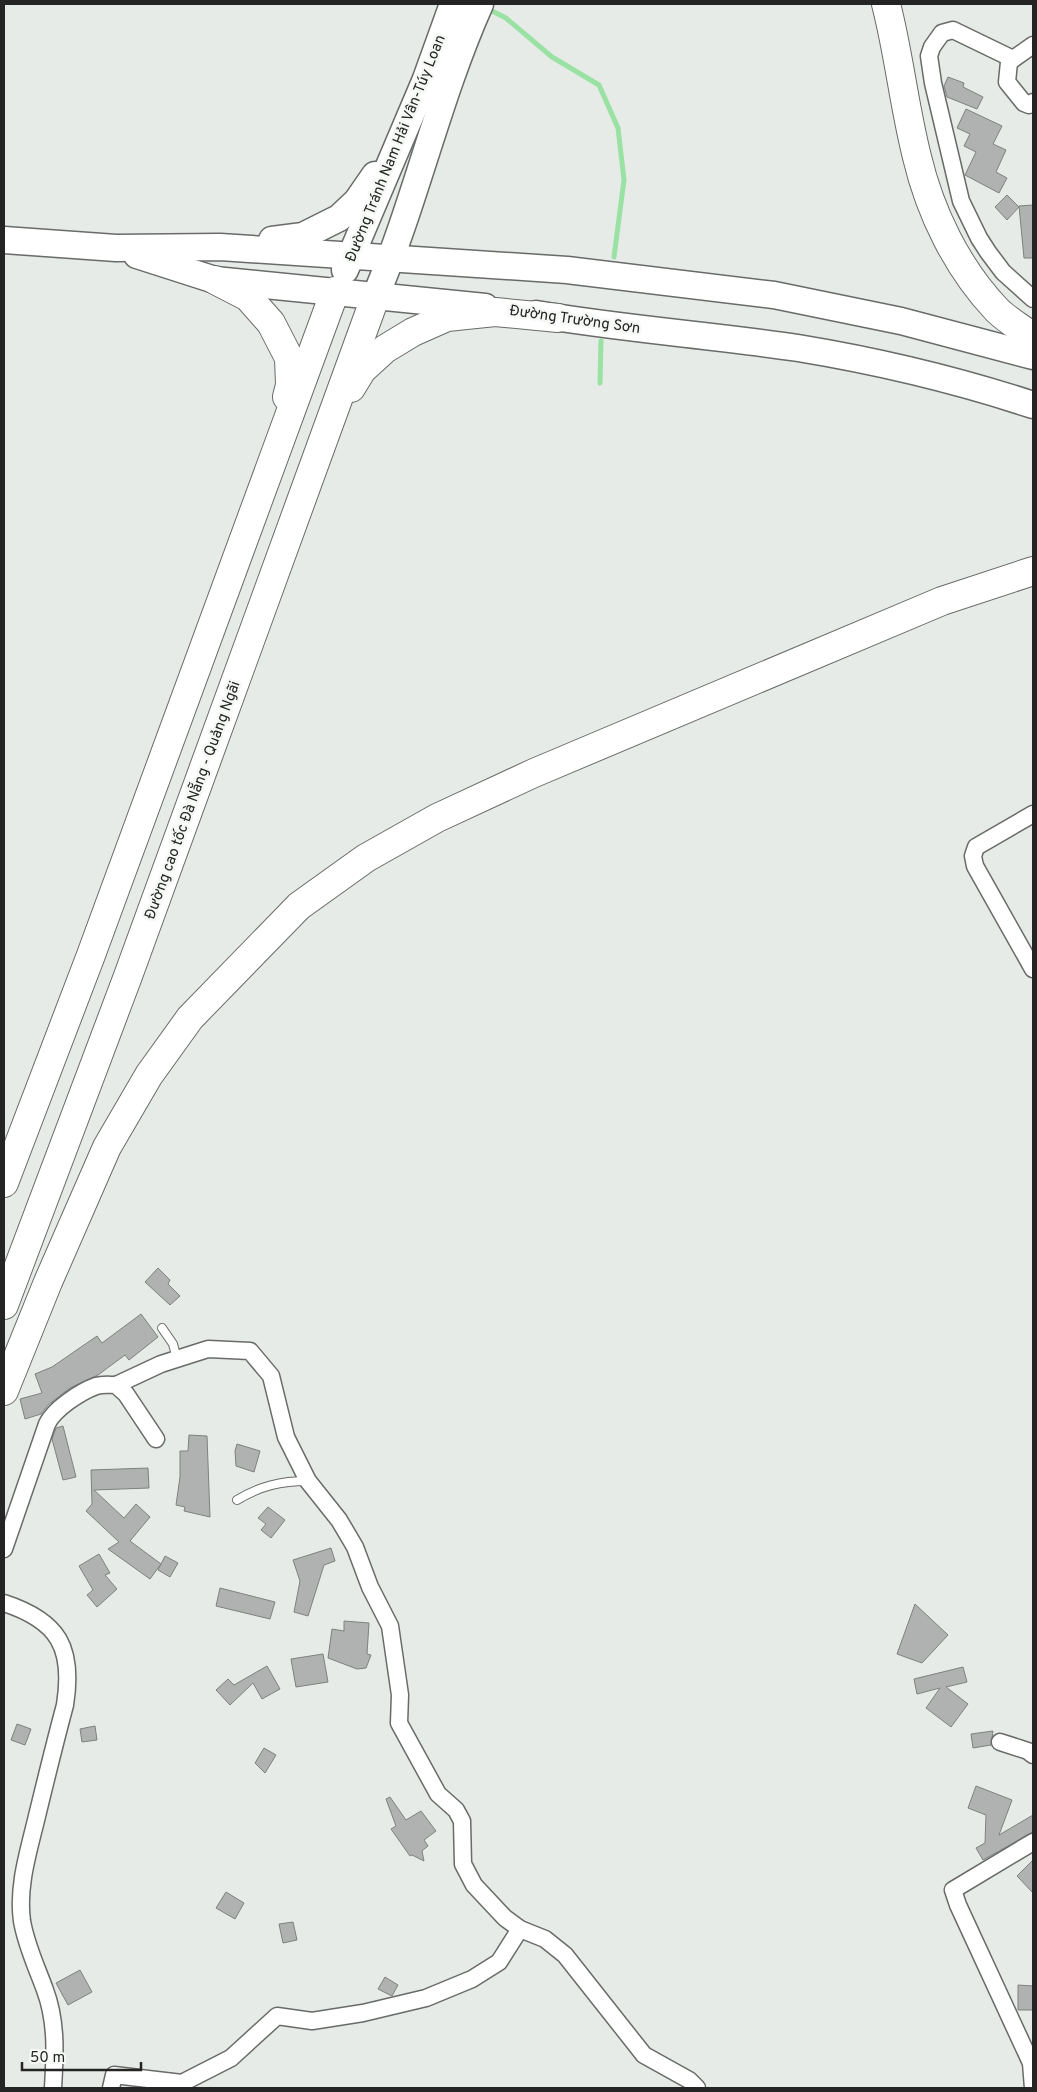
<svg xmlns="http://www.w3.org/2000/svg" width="1037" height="2092" font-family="Overpass,sans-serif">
<rect width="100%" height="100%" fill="#e7ebe8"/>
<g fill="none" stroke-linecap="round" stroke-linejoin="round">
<g stroke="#99e2a3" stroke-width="5">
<path d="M486,8L506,18L552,57L599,85L618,128L624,180L614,257"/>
<path d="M600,383L601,341"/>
</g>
</g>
<g fill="#afb2b0" stroke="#7e817e">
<path d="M948,77L964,83L963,87L983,97L977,109L947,97L944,86Z"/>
<path d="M966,109L1002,126L993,144L1006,150L996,172L1007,178L999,193L965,175L976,152L964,146L970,134L957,128Z"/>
<path d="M1007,195L1019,207L1007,220L995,207Z"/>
<path d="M1033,205V258H1024L1019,206Z"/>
<path d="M158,1268L170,1280L168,1284L180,1296L170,1305L145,1282Z"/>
<path d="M141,1314L158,1337L129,1360L125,1355L98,1375L70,1388L48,1405L41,1414L25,1419L20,1399L42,1393L35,1374L52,1367L97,1336L102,1343Z"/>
<path d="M63,1426L76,1477L63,1480L52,1439L56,1428Z"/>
<path d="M189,1435L207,1436L210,1517L184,1511L185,1507L176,1505L180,1477V1451H188Z"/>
<path d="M237,1444L260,1451L254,1472L236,1466L235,1451Z"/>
<path d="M148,1468L149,1488L94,1490L124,1518L136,1504L150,1517L130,1541L161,1564L150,1579L108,1549L119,1542L86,1511L92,1504L91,1470Z"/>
<path d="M268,1507L285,1520L271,1538L261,1530L266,1524L258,1518Z"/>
<path d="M331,1548L335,1561L324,1565L308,1616L294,1612L300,1581L293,1560Z"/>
<path d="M99,1554L110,1573L105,1575L117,1589L97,1607L87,1595L93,1590L79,1566Z"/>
<path d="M165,1556L178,1563L170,1577L158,1570Z"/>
<path d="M220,1588L275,1602L270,1619L216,1606Z"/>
<path d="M915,1604L948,1635L922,1663L897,1654Z"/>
<path d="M344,1621L369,1623L367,1654L371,1655L366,1668L357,1669L328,1658L332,1629L344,1631Z"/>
<path d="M323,1654L328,1682L296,1687L291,1659Z"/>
<path d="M267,1666L280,1689L262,1699L253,1683L230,1705L216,1690L228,1679L234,1685Z"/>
<path d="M963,1667L967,1682L946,1687L968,1704L951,1727L926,1708L940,1688L917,1694L914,1679Z"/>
<path d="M17,1724L31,1729L25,1745L11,1740Z"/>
<path d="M95,1726L97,1740L82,1742L80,1729Z"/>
<path d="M993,1731L991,1745L973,1748L971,1734Z"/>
<path d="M264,1748L276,1755L265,1773L255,1763Z"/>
<path d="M976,1786L1012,1800L999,1835L1033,1815V1832L983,1860L976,1848L985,1843L986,1815L968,1808Z"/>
<path d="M390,1797L406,1820L421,1811L436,1831L424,1840L428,1846L422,1851L424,1861L412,1855L410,1856L391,1829L396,1826L386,1799Z"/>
<path d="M1033,1860V1893L1017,1876Z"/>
<path d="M226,1892L244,1903L235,1919L216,1908Z"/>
<path d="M293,1922L297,1940L283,1943L279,1924Z"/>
<path d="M80,1970L92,1992L68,2005L56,1983Z"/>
<path d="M385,1977L398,1985L392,1996L378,1989Z"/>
<path d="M1018,1985L1033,1986V2010H1018Z"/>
</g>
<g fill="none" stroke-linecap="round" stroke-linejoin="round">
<g stroke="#686b68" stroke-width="10">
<g id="service">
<path d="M162,1328L173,1344L177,1359"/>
<path d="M237,1500C260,1486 281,1481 308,1481"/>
</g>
</g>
<g stroke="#686b68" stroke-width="19">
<g id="minor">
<path d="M1033,45L1009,62L1007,82L1024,103L1029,105L1033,102"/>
<path d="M1013,59L953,30L942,33L932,47L929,56L933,83L961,201L979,238L988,252L1003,272L1033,299"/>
<path d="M1033,814L976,847L973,856L975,866L1033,969"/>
<path d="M116,1385L161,1364L208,1349L250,1351L271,1376L286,1437L308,1481L339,1520L355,1547L370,1587L390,1626L400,1695L399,1723L438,1794L456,1810L462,1821L463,1864L474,1885L505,1918L520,1929L545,1939L565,1955L644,2055L689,2080L697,2088"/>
<path d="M4,1549L47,1424C54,1409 80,1392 96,1386C103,1384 109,1385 116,1385L126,1394L156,1439"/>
<path d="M4,1603C59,1621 74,1648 65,1705C55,1742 46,1779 37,1816C29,1850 17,1886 22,1921C26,1945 37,1968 45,1990C57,2022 55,2055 53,2088"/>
<path d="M1000,1742L1028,1751L1033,1755"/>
<path d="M111,2088L114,2075L182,2083L231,2058L277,2016L312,2021L363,2013L426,1998L472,1979L499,1962L520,1929"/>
<path d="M1033,2088L1031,2063L958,1905L953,1890L1033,1842"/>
</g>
</g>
<g stroke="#686b68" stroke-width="29">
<g id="trunk">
<path d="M4,240L116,248L220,247L567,270L774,295L901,321L1033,356"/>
<path d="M272,240L303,236L339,218L357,201L375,175"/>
<path d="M137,255L215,280L485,307"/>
<path d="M345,270L426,79L453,4"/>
<path d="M376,295C416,200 438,98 480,4"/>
<path d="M536,314C623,329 711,335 798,348C877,361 957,380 1033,405"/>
</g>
</g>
<g stroke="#686b68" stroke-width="30">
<g id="motorway">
<path d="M886,4C899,54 904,106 917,157C930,212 957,268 997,310C1007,320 1021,328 1033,337"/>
<path d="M215,280L248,297L271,323L289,358L290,385L287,397"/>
<path d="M351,388L362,370L385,349L413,332L447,317L495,312L558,318"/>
<path d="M4,1183L91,955L335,291"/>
<path d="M4,1305L128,976L376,295"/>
<path d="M4,1391L48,1282L107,1147L149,1075L190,1018L299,906L366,858L437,818L534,773L942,601L1033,571"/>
</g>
</g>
<use href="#service" stroke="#fff" stroke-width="8"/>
<use href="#minor" stroke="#fff" stroke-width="16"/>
<use href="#trunk" stroke="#fff" stroke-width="26"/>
<use href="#motorway" stroke="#fff" stroke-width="28"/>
</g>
<g text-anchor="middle" stroke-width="5" stroke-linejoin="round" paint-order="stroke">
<g font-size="15" fill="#232423" stroke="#f5f8f5">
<text transform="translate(395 148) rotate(-68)" y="5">Đường Tránh Nam Hải Vân-Túy Loan</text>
<text transform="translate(575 319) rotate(8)" y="5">Đường Trường Sơn</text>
<text transform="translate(192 800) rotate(-70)" y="5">Đường cao tốc Đà Nẵng - Quảng Ngãi</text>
</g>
</g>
<rect width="1037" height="2092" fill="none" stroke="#232423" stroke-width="10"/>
<path d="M22 2062v8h119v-8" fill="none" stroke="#232423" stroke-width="2.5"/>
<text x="30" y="2062" font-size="15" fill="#232423" stroke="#f5f8f5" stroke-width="4" paint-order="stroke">50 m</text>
</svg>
